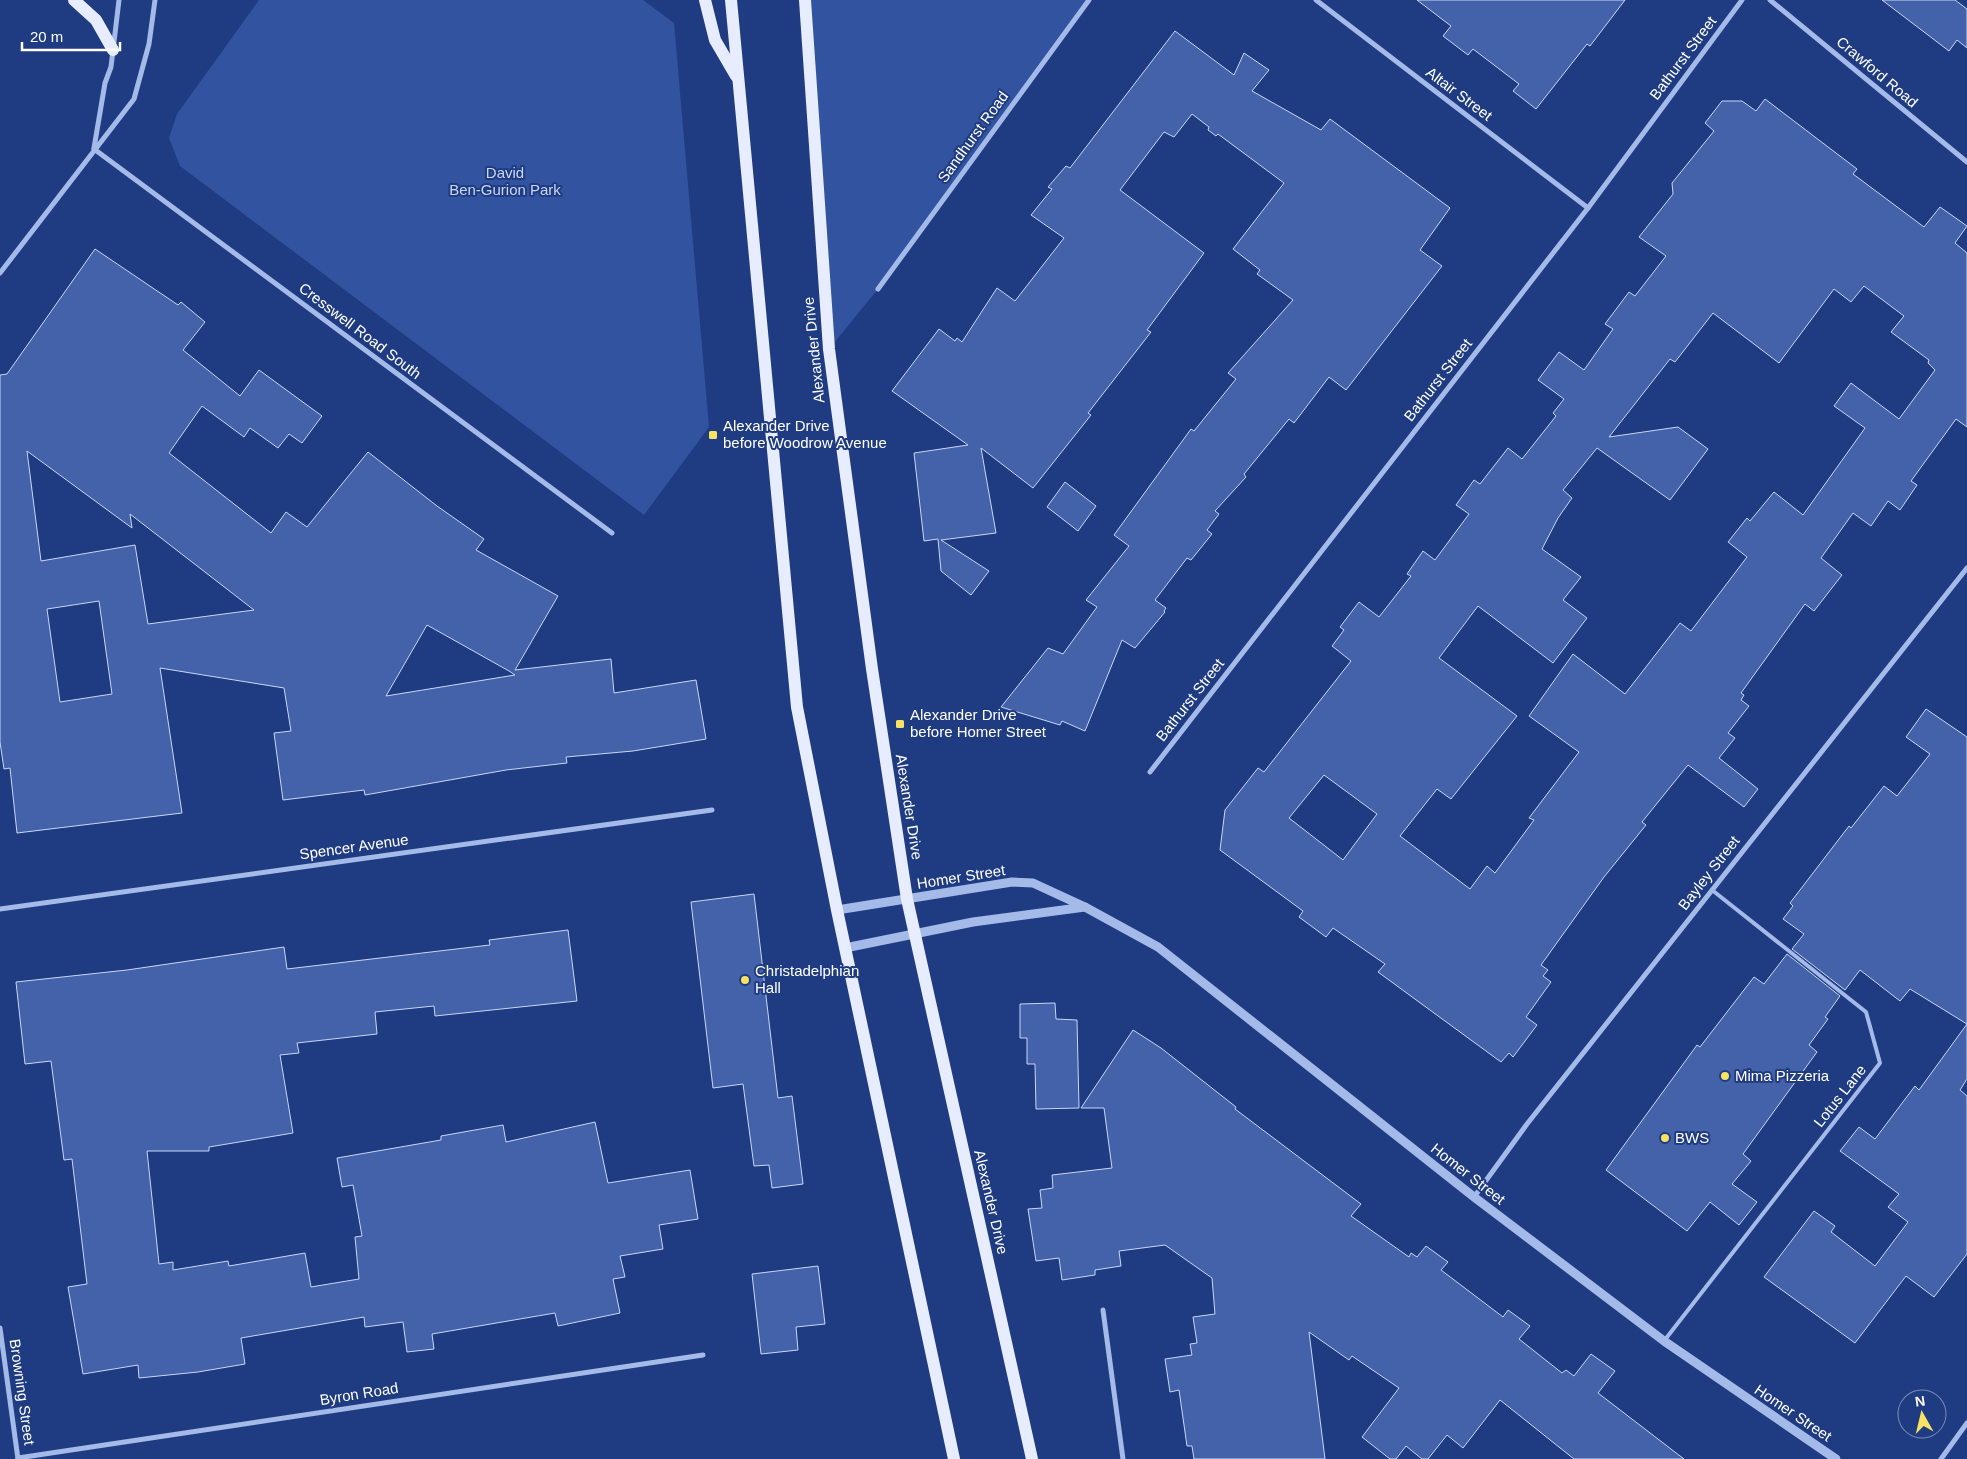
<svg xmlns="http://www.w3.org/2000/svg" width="1967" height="1459" font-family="Helvetica,sans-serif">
<rect width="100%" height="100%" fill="#1f3c82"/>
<g fill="#3253a0">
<path d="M259,0H643L674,23L709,427L644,515L180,166L169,138L177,114Z"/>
<path d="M805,0H1089L878,289L829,349Z"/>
</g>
<g fill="#4362a9" stroke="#c9d7f7" fill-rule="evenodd">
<path d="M1417,0H1625L1590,46L1587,44L1536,109L1513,91L1519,84L1473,49L1468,55L1443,36L1451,26Z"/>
<path d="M1882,0H1955L1967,9V48L1957,40L1949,51Z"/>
<path d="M1175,31L1234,75L1244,53L1269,70L1252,91L1321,130L1330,119L1450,208L1420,250L1442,266L1346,390L1329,377L1294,423L1289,419L1244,474L1246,477L1215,511L1219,514L1207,530L1212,534L1191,560L1187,558L1155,600L1166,608L1164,611L1165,612L1135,648L1122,640L1085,731L1062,721L1060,725L1001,707L1048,648L1063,654L1097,607L1086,600L1129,546L1114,535L1191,429L1194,431L1236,379L1228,373L1293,300L1257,274L1260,270L1233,249L1284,183L1218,134L1216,136L1208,130L1209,127L1192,114L1174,137L1164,132L1120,190L1204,253L1147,330L1151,332L1088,413L1091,415L1033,488L981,448L996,533L941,540L989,571L971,595L941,571L938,539L924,541L914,453L968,445L892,391L939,329L955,341L957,338L962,342L997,288L1015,301L1064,238L1031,215L1052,189L1048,187L1066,166L1070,168Z"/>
<path d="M1765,99L1857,169L1853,174L1924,227L1940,207L1967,226L1955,243L1967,253V427L1956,419L1911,481L1917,485L1900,510L1888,501L1871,526L1853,513L1821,558L1842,575L1814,611L1805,604L1741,693L1744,695L1741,700L1749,706L1728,733L1735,738L1719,758L1758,789L1744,807L1688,765L1642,822L1646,825L1604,877L1541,965L1548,970L1543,976L1551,982L1526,1017L1537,1025L1513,1057L1509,1053L1501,1062L1378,972L1385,964L1333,928L1326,937L1299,917L1303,911L1220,850L1225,810L1258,768L1264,772L1351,661L1332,646L1344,630L1340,627L1359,602L1379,617L1411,576L1407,574L1423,551L1435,560L1469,514L1456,505L1474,480L1480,484L1508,448L1522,459L1556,416L1553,413L1564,399L1538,380L1559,352L1584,370L1613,329L1605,324L1629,292L1635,296L1666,256L1639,237L1673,194L1672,183L1714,131L1705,123L1722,101H1742L1756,111ZM1864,286L1904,316L1891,332L1929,360L1928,363L1935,370L1899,419L1851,383L1834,406L1865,428L1803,515L1774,492L1750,521L1747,518L1728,542L1747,557L1691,631L1680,623L1625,694L1573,654L1529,716L1579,752L1529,818L1534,820L1495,873L1487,866L1470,889L1400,836L1437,789L1451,799L1517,716L1439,658L1478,606L1553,663L1587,618L1563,600L1581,577L1542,549L1558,518L1572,498L1563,490L1597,448L1670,500L1708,449L1678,427L1609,437L1670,359L1675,362L1713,313L1779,363L1834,289L1851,302ZM1324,775L1377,814L1343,860L1289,818Z"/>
<path d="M95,249L178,305L181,302L205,322L183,350L240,396L259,370L322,416L302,443L289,434L278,448L250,428L244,437L202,406L169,453L271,533L286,512L307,527L368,452L437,506L484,539L476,550L558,596L515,670L611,659L614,693L696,680L706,739L633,751L566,757L567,763L506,770L365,795L364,790L283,800L274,733L291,731L284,688L160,668L182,813L17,833L10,768L4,769L0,742V375L7,374ZM27,451L132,528L130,514L254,610L148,624L135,545L41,561ZM99,601L112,694L60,702L47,609ZM427,625L509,671L515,675L386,696Z"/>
<path d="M1065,482L1096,506L1078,531L1047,507Z"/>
<path d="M1926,709L1967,737V1024L1910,989L1900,1001L1860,970L1845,990L1792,949L1804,934L1783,919L1793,906L1790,903L1849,826L1851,828L1884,786L1897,796L1930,754L1906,737Z"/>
<path d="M754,894L778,1098L792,1096L803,1184L772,1188L769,1165L754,1166L743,1084L713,1088L691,902Z"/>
<path d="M568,930L577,1001L435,1016L434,1006L375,1012L377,1034L297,1043L299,1053L280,1055L293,1133L209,1147V1151H147L159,1264L173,1262V1270L228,1261L229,1266L305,1253L311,1287L359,1279L355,1237L362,1236L353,1185L342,1187L337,1158L441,1140V1136L503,1125L506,1142L595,1122L608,1183L690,1170L698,1219L659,1225L663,1249L620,1256L625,1277L613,1279L620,1313L558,1326L555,1313L432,1334L434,1349L407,1352L403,1322L365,1327L364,1317L241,1338L245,1364L198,1372L139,1378L138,1365L83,1374L68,1287L87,1284L72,1159L64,1160L51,1061L25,1064L16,982L127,970L284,947L287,969L490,945L489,940Z"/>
<path d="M1787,954L1840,996L1825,1017L1828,1019L1809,1045L1817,1052L1743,1154L1751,1161L1732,1184L1757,1202L1739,1225L1710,1202L1687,1231L1606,1170L1697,1045L1700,1047L1754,977L1764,984Z"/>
<path d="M1055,1003L1056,1019L1077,1020L1079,1108L1036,1109L1035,1064H1027V1038H1020V1004Z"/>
<path d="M1967,1024V1079L1960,1090L1967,1096V1254L1934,1297L1906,1276L1855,1343L1764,1277L1814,1211L1835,1226L1831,1232L1875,1266L1908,1222L1888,1207L1899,1194L1840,1151L1859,1127L1875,1139L1915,1086L1919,1090Z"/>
<path d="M1133,1030L1161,1048L1236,1107L1235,1109L1361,1204L1351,1216L1409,1257L1411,1253L1417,1257L1426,1246L1448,1262L1441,1270L1503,1317L1508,1310L1530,1326L1519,1339L1562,1373L1566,1370L1574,1376L1591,1354L1615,1371L1598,1393L1684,1459H1574L1500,1400L1463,1448L1447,1435L1428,1459H1422L1406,1446L1396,1459H1390L1362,1437L1399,1388L1352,1356L1349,1360L1309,1332L1325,1459H1194L1192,1446H1187L1179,1390L1170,1392L1165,1359L1192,1355L1190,1344L1197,1343L1193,1317L1215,1314L1212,1278L1165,1245L1119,1251L1121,1266L1095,1270V1275L1062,1280L1059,1258L1036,1261L1028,1209L1042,1208L1040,1190L1053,1188L1052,1175L1112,1168L1104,1108H1081Z"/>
<path d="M818,1266L825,1324L796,1327L798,1350L761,1354L752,1274Z"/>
</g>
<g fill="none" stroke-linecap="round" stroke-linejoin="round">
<path stroke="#a4bae9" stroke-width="4" d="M1664,1341L1880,1063L1866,1012L1712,890"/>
<g stroke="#a4bae9" stroke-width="5">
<path d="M1316,0L1588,208"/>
<path d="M1770,0L1967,162"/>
<path d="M94,148L105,83L111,67L119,0"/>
<path d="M94,149L612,533"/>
<path d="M0,273L134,99L149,44L155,0"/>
<path d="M878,289L1089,0"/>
<path d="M1150,772L1588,208L1742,0"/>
<path d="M0,909L712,810"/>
<path d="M1474,1197L1527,1124L1967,568"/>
<path d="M1103,1310L1123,1459"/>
<path d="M0,1328L18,1459"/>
<path d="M18,1458L703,1355"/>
<path d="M1941,1459L1967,1423"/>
</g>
<g stroke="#a4bae9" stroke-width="9">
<path d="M837,910L1012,882L1033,883L1085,907L1158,947L1474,1197L1664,1341L1836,1459"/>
<path d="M845,948L973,922L1085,907"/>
</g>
<g stroke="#e7edfe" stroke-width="12">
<path d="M74,0L96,20L113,50"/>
<path d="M705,0L715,40L736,76"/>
<path d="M731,0L797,707L837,910L954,1459"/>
<path d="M805,0L829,349L872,669L907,899L1032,1459"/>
</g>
</g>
<g fill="#f7e264" stroke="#1f3c82" stroke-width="2">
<rect x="708" y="430" width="10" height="10" rx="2.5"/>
<rect x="895" y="719" width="10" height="10" rx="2.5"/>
<circle cx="745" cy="980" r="5"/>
<circle cx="1725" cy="1076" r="5"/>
<circle cx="1665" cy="1138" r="5"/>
</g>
<g text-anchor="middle" stroke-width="4" stroke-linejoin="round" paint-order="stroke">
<g font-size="15" fill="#fff" stroke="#1f3c82">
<text transform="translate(1683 58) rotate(-53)" y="5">Bathurst Street</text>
<text transform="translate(1877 72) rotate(40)" y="5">Crawford Road</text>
<text transform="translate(1459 94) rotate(37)" y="5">Altair Street</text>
<text transform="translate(973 137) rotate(-54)" y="5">Sandhurst Road</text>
<text transform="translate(360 331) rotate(37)" y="5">Cresswell Road South</text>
<text transform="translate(814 350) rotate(-96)" y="5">Alexander Drive</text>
<text transform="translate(1438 380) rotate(-52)" y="5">Bathurst Street</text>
<text transform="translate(1190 700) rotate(-52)" y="5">Bathurst Street</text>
<text transform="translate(909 807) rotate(81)" y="5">Alexander Drive</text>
<text transform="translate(354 847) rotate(-8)" y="5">Spencer Avenue</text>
<text transform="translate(1709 873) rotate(-52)" y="5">Bayley Street</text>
<text transform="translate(961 877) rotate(-9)" y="5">Homer Street</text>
<text transform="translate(1840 1096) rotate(-52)" y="5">Lotus Lane</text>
<text transform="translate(1468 1174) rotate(38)" y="5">Homer Street</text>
<text transform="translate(991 1202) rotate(77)" y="5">Alexander Drive</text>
<text transform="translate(22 1392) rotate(82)" y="5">Browning Street</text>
<text transform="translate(359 1394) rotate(-9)" y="5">Byron Road</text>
<text transform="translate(1793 1413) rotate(34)" y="5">Homer Street</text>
</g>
<g font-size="15" fill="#c9d7f7" stroke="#1f3c82">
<text x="505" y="178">David<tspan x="505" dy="17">Ben-Gurion Park</tspan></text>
</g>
<g font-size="15" fill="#fff" stroke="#1f3c82" text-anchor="start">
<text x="723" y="431">Alexander Drive<tspan x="723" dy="17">before Woodrow Avenue</tspan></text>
<text x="910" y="720">Alexander Drive<tspan x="910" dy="17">before Homer Street</tspan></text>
<text x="755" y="976">Christadelphian<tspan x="755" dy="17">Hall</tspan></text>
<text x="1735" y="1081">Mima Pizzeria</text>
<text x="1675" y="1143">BWS</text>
</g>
</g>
<g transform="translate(1922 1414) rotate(352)"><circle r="24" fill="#1f3c82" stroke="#798ab4"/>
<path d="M0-4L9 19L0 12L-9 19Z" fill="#f7e264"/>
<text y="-8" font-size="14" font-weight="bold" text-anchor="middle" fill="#ffffff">N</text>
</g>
<path d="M22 42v8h98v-8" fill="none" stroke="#ffffff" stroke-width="2.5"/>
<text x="30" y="42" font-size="15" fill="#ffffff" stroke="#1f3c82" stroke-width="4" paint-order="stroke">20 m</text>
</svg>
